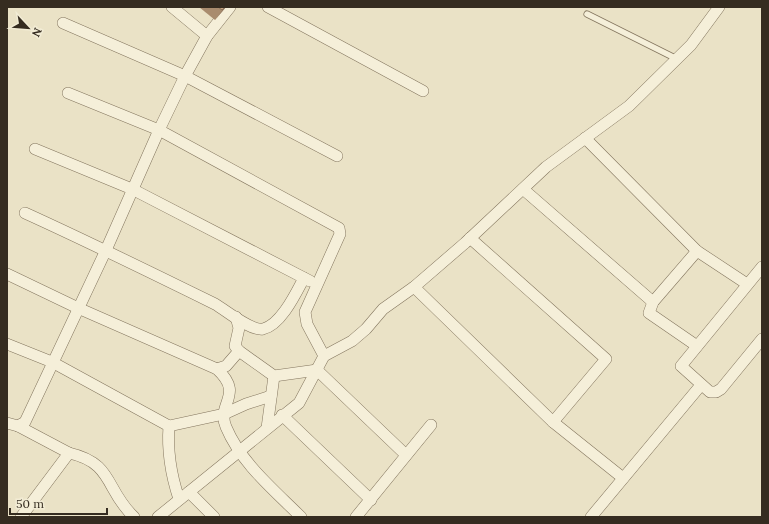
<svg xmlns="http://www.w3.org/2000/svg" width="769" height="524" font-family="Lora,serif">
<rect width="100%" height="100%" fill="#eae2c6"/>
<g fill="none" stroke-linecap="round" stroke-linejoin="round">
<g stroke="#83755e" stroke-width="7">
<path id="service" d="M587,14L677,59"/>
</g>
<g stroke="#83755e" stroke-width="12">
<g id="minor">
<path d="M172,7L207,36"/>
<path d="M268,7L423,91"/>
<path d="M63,23L185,76L337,156"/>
<path d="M68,93L159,130L339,228L340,234L305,312L307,324L324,356"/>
<path d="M585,138L697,251L747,284"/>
<path d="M35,149L132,189L310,281"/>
<path d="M523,189L653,302"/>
<path d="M25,213C89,242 152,273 215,304C227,311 250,331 263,329C281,325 296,293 304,278"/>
<path d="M697,251L653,302L649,313L697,346"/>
<path d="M762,267L681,366L710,392H716L721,389L762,339"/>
<path d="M7,274L78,308L217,369C245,395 216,403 226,427C241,463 274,490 301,517"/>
<path d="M414,287L553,422L606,359L470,238"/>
<path d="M236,317L239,328L235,346L239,351L274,376L317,370L406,455"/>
<path d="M7,344L52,362L169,426L224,414L246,404L271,396"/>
<path d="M217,369L226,366L239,351"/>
<path d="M282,415L371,500"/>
<path d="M553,422L623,478"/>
<path d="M7,423L18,426L25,422L106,250L159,130L185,76L207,36L230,7"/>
<path d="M18,426L69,453L21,517"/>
<path d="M169,426C167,452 171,475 179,499"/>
<path d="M267,428L274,376"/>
<path d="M69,453C114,463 105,490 134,517"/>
<path d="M189,492L214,517"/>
<path d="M158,517L299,403L324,356L352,341L366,329L383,309L414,287L465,243L546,167L629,106L691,45L719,7"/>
<path d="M356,517L431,425"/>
<path d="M591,517L701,385"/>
</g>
</g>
<use href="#service" stroke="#f5efd9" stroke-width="5.5"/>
<use href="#minor" stroke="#f5efd9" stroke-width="11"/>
</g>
<path fill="#a98c6e" d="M199,7H226L215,20Z"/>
<path fill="#89725a" d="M225,7H226L215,20Z"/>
<path fill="#c4a380" stroke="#89725a" d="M218,7H225L222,10Z"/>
<rect width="769" height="524" fill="none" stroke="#352c20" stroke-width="16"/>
<g transform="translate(28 28) rotate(116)" stroke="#f2ecd5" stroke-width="3" paint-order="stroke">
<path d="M0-3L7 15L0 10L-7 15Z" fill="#352c20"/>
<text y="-6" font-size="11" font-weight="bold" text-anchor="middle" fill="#352c20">N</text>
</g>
<path d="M10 508v6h97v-6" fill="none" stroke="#352c20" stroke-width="2"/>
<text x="16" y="508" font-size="12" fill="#352c20" stroke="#f2ecd5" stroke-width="3" paint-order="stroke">50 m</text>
</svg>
